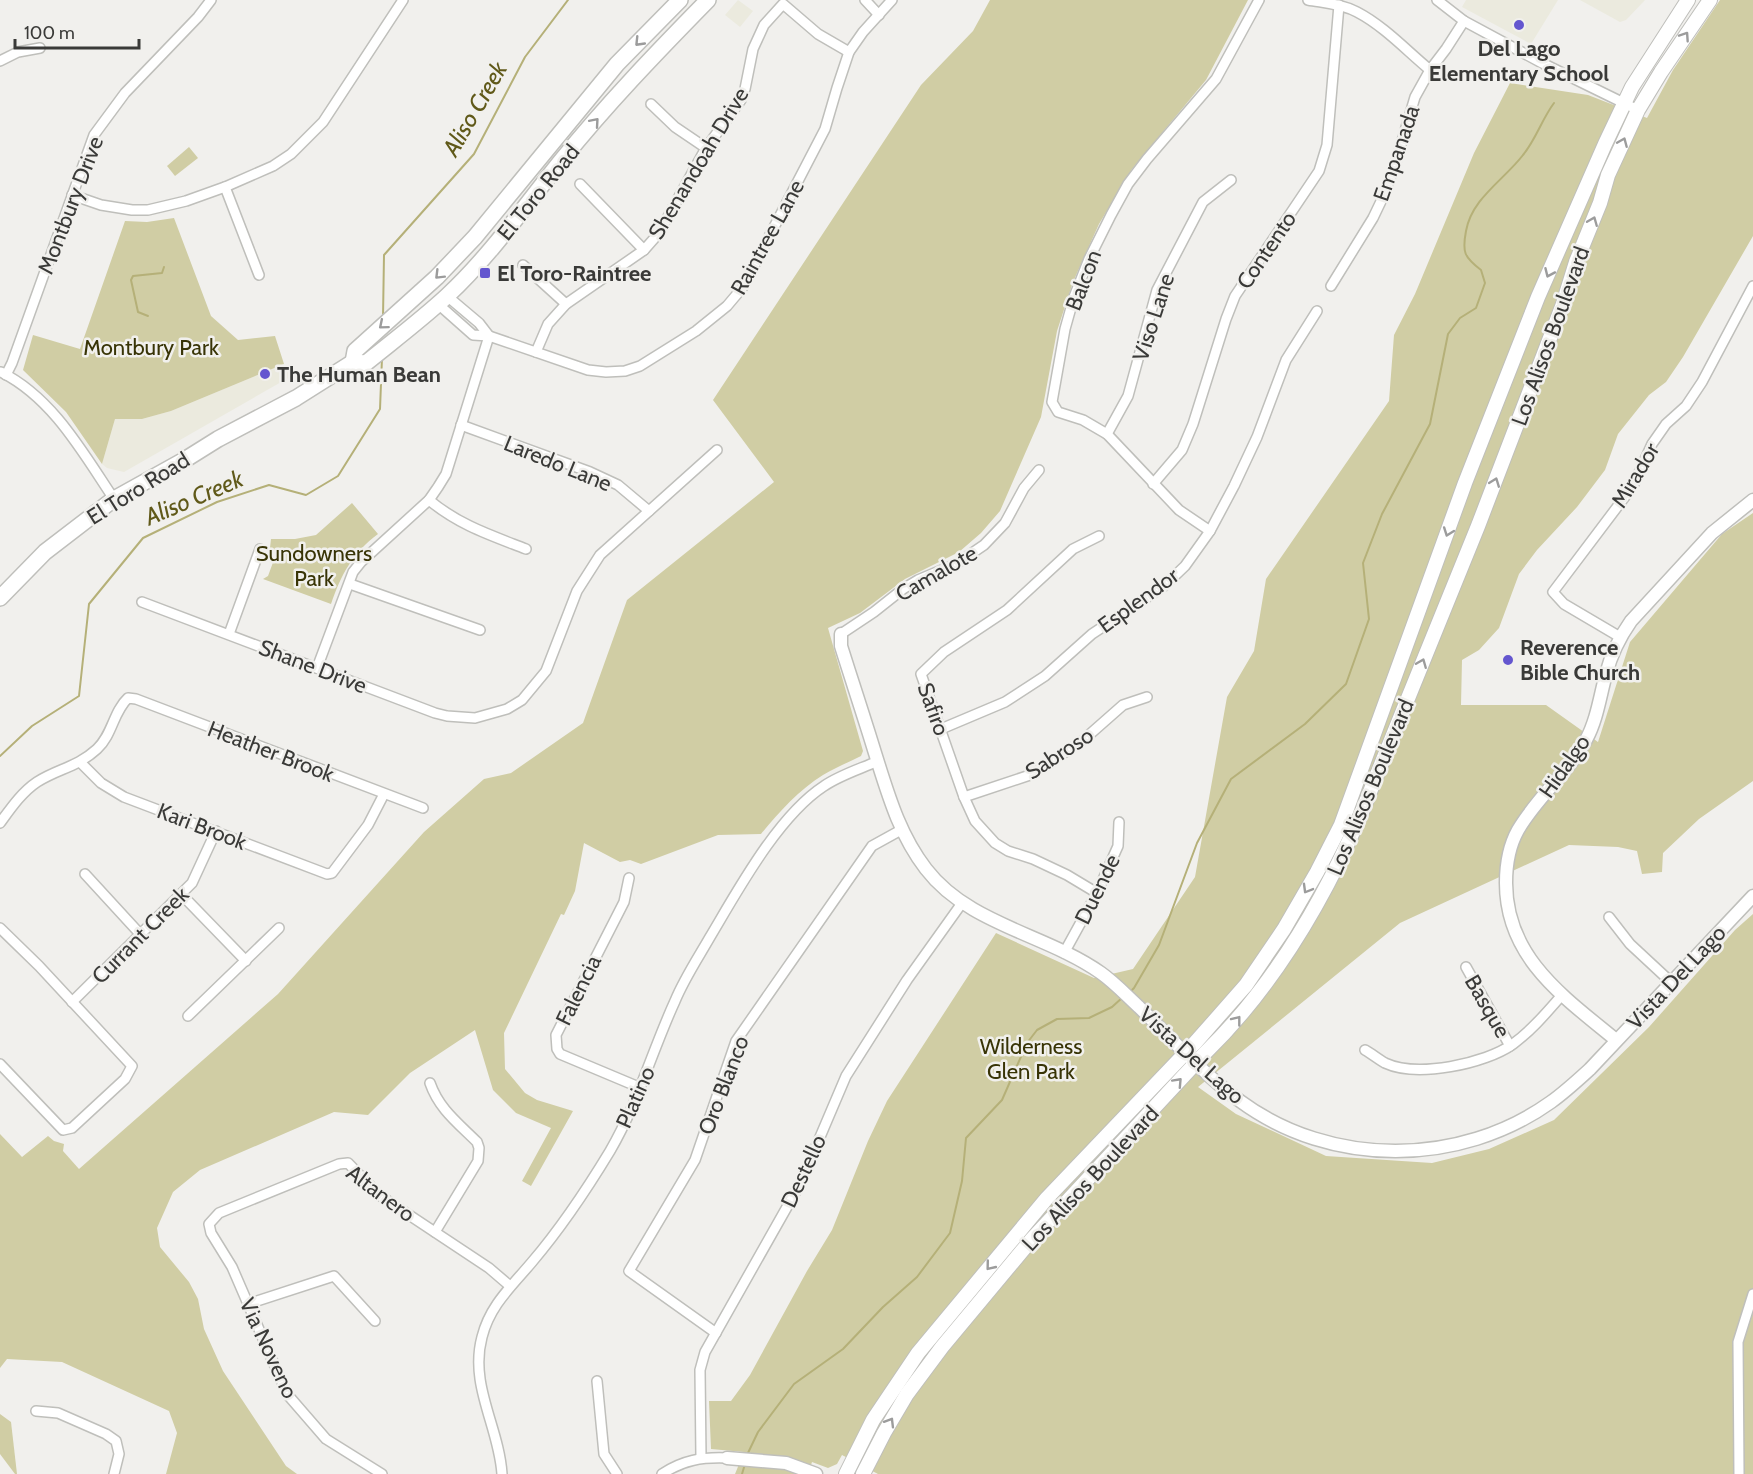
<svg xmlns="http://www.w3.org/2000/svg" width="1753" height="1474" font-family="Cabin,sans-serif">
<rect width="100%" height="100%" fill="#f1f0ed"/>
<g fill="#ebeade">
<path d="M738,0L753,11L740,27L725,15Z"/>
<path d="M1466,0H1558L1531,44L1462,7Z"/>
<path d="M1580,0H1645L1626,20L1620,22Z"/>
<path d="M284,364L288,371L297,373L124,472L107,468L102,464L115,419H142L171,411Z"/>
</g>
<g fill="#d0cda4">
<path d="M990,0H1248L1206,80L1132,169L1099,224L1073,282L1057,331L1041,417L1000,511L981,533L959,552L905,579L860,613L828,628L863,751L861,756C849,762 835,768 823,775C799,790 779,812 761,834L718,835L641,864L630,860L620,862L584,843L575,891L564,915L561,914L504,1033L505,1069L525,1093L537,1100L573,1111L531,1186L522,1181L551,1128L516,1113L493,1090L475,1030L410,1073L368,1115L334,1112L200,1170L173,1192L157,1228L160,1247L189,1282L198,1299L204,1329L223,1371L286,1466L297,1474H166L177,1433L169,1411L62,1362L7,1359L0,1368V1134L22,1157L48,1136L54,1141L64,1144L63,1151L79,1169L278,994L424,832L484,779L511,773L583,723L627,600L774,482L713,400L921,85L973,31Z"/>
<path d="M1720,0H1753V236L1683,357L1666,382L1649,395L1618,434L1605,470L1577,507L1537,550L1519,574L1499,628L1479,650L1462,660L1461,705H1546L1598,742L1630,642L1722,534L1753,513V781L1699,819L1663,853L1662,872L1642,874L1637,851L1618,847L1569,845L1400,923L1198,1087L1236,1114L1326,1156L1432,1163L1489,1149L1554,1120L1649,1027L1735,930L1753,914V1474H878L842,1455L837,1464L828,1468L812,1462L808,1474H735L744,1452L711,1449L709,1401H731L750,1375L807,1271L832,1230L868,1141L887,1101L996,933L1094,978L1133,969L1195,877L1227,697L1254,651L1266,579L1389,401L1394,335L1415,294L1474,153L1510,83L1588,95L1647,118L1673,70Z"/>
<path d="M189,147L198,158L175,176L167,166Z"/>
<path d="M174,218L211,316L238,340L275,336L284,364L171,411L142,419H115L102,464L66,412L23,370L33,335L80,349L125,221L147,222Z"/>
<path d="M352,503L378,534C353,552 341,575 331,604L263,579L268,576L275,557L274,552L270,548L271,539H295L316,535Z"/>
<path d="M0,1414L11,1422L17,1474H15L0,1454Z"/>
</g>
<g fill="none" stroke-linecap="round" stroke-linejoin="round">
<g stroke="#b5b078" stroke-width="2">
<path d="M148,316L138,312L131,280L133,276L162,273L164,267"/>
<path d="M383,317L384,255L474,154L525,57L568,0"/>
<path d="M0,756L32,726L79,696L89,604L143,538L217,502L269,485L306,495L338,476L380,409L382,358"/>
<path d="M1130,992L1134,988L1159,945L1197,843L1231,779L1305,724L1346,684L1369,619L1363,563L1382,514L1430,424L1448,334L1460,318L1476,308L1485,283L1481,270C1464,257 1462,252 1466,231C1472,198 1504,180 1523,155C1536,139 1542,119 1554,103"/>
<path d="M747,1455L758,1432L794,1384L843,1349L883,1307L917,1277L950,1233L962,1181L966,1138L1002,1100L1027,1043L1037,1030L1057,1019L1089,1018L1112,1007L1123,997"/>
<path d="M742,1474L745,1464"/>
</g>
<g stroke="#bfbfbb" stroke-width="12">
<g id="minor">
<path d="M865,0L879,15"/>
<path d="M1308,0C1324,3 1342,4 1357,12C1384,26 1407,51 1430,70"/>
<path d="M1437,0L1464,21L1542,63L1638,110"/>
<path d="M0,61L18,52L40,48"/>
<path d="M651,104L675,127L706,148"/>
<path d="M580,184L644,250"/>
<path d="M225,187L259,275"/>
<path d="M72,195L101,205L132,210H148L186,201L225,187L273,166L291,154L323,122L403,0"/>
<path d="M523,265L566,304"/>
<path d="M1331,286L1373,218L1384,195L1395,165L1415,97L1430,70L1446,49L1464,21"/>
<path d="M447,296L479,323L489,336"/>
<path d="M438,304L473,335L489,336L588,370L606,372L625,371L640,366L696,331L727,306L743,287L825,129L837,88L849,52L863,32L892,0"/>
<path d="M536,352L548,324L566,304L644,250L659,233L706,148L741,100L745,89L753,49L764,25L783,4L818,34L849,52"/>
<path d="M1,372C53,398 83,453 114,499"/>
<path d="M6,375L12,363L94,135L125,93L198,17L211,0"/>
<path d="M461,425L590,472L618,485L649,511"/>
<path d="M1107,434L1128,396L1157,290L1203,202L1231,180"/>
<path d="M1153,484L1182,450L1193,424L1226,319L1235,296L1319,171L1327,145L1339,5"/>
<path d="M429,500C459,525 490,535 526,549"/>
<path d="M1210,531L1179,510L1107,434L1083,420L1058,412L1052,402L1065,329L1074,297L1089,259L1111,215L1128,184L1147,159L1216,79L1259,0"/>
<path d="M350,584L480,630"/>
<path d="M142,602L435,713L447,716L475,718L507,709L522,700L546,671L577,591L600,555L717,450"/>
<path d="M229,634L260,549"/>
<path d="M841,634L874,612L903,589L918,580L956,564L984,545L1005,523L1024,488L1039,470"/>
<path d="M1620,637L1564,604L1553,592L1633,486L1652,444L1666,424L1686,406L1702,382L1753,286"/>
<path d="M317,668L353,572L361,562L429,500L438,487L446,474L489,336"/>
<path d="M941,729L1005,702L1045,676L1092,634L1163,587L1185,566L1210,531L1234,486L1257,437L1286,360L1317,311"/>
<path d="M80,762L101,783L124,797L327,874L332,873L368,825L384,794"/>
<path d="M964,797L1030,775L1081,742L1123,705L1147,697"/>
<path d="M0,823C11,808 22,792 37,782C59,768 76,768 97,749C113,734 113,712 128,698L136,699L423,808"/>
<path d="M85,874L141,935"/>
<path d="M629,878L624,902L556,1035L557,1049L560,1054L641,1088"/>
<path d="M1097,893L1067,875L1033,859L1008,851L995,843L975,821L964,797L921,674L944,652L1007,610L1073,549L1099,536"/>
<path d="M182,895L246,961"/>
<path d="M1609,917L1630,944L1672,983"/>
<path d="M0,928L39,966L132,1066L125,1079L72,1128L63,1130L0,1064"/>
<path d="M1064,953L1097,893L1118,846L1119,822"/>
<path d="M1466,967L1510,1046"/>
<path d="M72,1002L192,883L216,831"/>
<path d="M188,1016L279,928"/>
<path d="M1365,1050C1372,1054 1378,1059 1385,1063C1417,1078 1485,1064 1513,1044C1532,1030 1547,1012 1562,995"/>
<path d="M430,1083C439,1109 458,1123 477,1142L479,1148L478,1161L435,1232"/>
<path d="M248,1304L334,1276L375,1321"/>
<path d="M716,1333L629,1271L695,1160L736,1041L872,846L901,830"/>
<path d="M597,1381L604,1454L617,1474"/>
<path d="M36,1411L58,1413L106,1434L116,1441L119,1454L114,1474"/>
<path d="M701,1458L700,1370L705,1352L800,1184L846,1076L907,980L962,903"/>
<path d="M382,1474L326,1439L287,1394L232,1267L211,1233L209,1224L219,1213L339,1164L348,1163L379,1195L489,1268L510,1286"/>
<path d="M502,1474C499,1427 469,1385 482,1337C490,1305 512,1286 532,1262C561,1228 587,1189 610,1151C638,1103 652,1051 675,1001C684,979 698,958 710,937C738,890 778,816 824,786C840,775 860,769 878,761"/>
<path d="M662,1474C683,1460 702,1457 727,1458"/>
<path d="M1739,1474L1738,1342L1753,1294"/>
</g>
</g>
<g stroke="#bfbfbb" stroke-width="15">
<g id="tertiary">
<path d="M841,634V646C852,681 864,717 875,753C888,794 899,834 926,869C969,925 1046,934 1101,973C1115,983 1126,995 1139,1007C1172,1039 1203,1074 1240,1101C1331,1168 1460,1167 1551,1102C1565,1092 1578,1080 1590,1069L1753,896"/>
<path d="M1616,1040C1564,997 1506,958 1506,883C1506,865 1509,846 1518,830C1537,797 1568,773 1586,740C1597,720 1600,696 1606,674C1611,655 1619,638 1631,621L1712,533L1753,500"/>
<path d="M727,1458L786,1463L816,1474"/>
</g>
</g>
<g stroke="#bfbfbb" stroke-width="16">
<g id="secondary">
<path d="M846,1474L873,1420L918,1353L1047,1198L1194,1044L1246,985L1284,929L1317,872L1341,825L1465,483L1538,297L1605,144L1632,87L1688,0"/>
<path d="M863,1474L884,1433L907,1394L942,1347L1032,1239L1205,1053C1274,986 1323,902 1361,814L1478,526L1563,304L1576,262L1600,203L1608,175L1638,110L1661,72L1710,0"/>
</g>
</g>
<g stroke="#bfbfbb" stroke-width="18">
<g id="primary">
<path d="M353,362L355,351L437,277L475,237L617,64L680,0"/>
<path d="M0,598L45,552L114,499L186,459L218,439L296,398L353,362L366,363C393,341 421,320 447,296C490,256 524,207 561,161C606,105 657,52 708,0"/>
</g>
</g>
<use href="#minor" stroke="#fff" stroke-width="9"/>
<use href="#tertiary" stroke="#fff" stroke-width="12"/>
<use href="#secondary" stroke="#fff" stroke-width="14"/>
<use href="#primary" stroke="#fff" stroke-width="15"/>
</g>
<defs><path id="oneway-chevron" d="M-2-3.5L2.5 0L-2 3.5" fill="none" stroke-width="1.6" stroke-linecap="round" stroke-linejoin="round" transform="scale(1.5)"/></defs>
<g stroke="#9c9c9c">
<use href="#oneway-chevron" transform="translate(1685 36) rotate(-56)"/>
<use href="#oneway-chevron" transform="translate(639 42) rotate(134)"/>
<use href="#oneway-chevron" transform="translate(595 122) rotate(-49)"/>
<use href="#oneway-chevron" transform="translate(1623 142) rotate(-67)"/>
<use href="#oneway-chevron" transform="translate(1593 221) rotate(-68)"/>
<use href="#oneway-chevron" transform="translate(1549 273) rotate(114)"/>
<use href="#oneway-chevron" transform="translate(439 275) rotate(135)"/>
<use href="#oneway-chevron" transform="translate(383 325) rotate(140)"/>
<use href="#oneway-chevron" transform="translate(1495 482) rotate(-69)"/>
<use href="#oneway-chevron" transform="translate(1448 532) rotate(110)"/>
<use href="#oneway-chevron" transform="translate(1422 663) rotate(-68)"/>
<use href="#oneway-chevron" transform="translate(1307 889) rotate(120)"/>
<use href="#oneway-chevron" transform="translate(1237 1020) rotate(-52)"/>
<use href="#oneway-chevron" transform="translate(1178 1082) rotate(-47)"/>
<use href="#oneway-chevron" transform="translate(990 1266) rotate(129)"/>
<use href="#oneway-chevron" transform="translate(890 1422) rotate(-59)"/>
</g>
<g fill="#6456cf" stroke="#f1f0ed" stroke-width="2">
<circle cx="1519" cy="25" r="6"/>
<rect x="479" y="267" width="12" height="12" rx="3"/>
<circle cx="265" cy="374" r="6"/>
<circle cx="1508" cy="660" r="6"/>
</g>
<g text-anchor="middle" stroke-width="5" stroke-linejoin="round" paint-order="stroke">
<g font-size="22" font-weight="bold" fill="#3a3a38" stroke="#f1f0ed" text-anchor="start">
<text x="1519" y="56" text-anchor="middle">Del Lago<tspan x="1519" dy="25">Elementary School</tspan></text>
<text x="497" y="281">El Toro-Raintree</text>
<text x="277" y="382">The Human Bean</text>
<text x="1520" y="655">Reverence<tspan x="1520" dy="25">Bible Church</tspan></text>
</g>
<g font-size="22" fill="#3a3a38" stroke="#f1f0ed">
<text transform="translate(1396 153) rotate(-71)" y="8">Empanada</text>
<text transform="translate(698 163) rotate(-59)" y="8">Shenandoah Drive</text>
<text transform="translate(538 192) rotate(-51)" y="8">El Toro Road</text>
<text transform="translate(70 205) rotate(-69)" y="8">Montbury Drive</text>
<text transform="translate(767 237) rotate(-61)" y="8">Raintree Lane</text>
<text transform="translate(1266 250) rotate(-56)" y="8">Contento</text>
<text transform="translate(1083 280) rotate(-69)" y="8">Balcon</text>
<text transform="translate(1153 317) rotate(-72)" y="8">Viso Lane</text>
<text transform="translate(1550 336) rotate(-70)" y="8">Los Alisos Boulevard</text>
<text transform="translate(558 463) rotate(22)" y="8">Laredo Lane</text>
<text transform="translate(1635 475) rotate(-59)" y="8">Mirador</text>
<text transform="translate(138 488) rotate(-32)" y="8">El Toro Road</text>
<text transform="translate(936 573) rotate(-30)" y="8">Camalote</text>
<text transform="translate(1138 600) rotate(-36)" y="8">Esplendor</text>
<text transform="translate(313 666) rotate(21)" y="8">Shane Drive</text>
<text transform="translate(934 709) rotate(70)" y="8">Safiro</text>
<text transform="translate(271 751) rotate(21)" y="8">Heather Brook</text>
<text transform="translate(1059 753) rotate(-33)" y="8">Sabroso</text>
<text transform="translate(1564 766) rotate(-55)" y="8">Hidalgo</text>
<text transform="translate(1370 787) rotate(-67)" y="8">Los Alisos Boulevard</text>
<text transform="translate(202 826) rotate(21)" y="8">Kari Brook</text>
<text transform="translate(1097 889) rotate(-64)" y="8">Duende</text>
<text transform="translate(140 935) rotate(-45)" y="8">Currant Creek</text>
<text transform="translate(1676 977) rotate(-47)" y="8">Vista Del Lago</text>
<text transform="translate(578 990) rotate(-64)" y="8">Falencia</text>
<text transform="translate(1488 1006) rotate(60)" y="8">Basque</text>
<text transform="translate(1192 1055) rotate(42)" y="8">Vista Del Lago</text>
<text transform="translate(723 1085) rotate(-69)" y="8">Oro Blanco</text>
<text transform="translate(635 1097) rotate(-66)" y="8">Platino</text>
<text transform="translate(803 1171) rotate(-65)" y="8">Destello</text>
<text transform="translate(1090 1178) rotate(-47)" y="8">Los Alisos Boulevard</text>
<text transform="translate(381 1193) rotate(37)" y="8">Altanero</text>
<text transform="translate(269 1348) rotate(65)" y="8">Via Noveno</text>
</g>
<g font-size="22" fill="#383406" stroke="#f1f0ed">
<text x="151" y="355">Montbury Park</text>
<text x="314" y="561">Sundowners<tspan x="314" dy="25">Park</tspan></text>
<text x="1031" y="1054">Wilderness<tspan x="1031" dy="25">Glen Park</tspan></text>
</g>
<g font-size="24" font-style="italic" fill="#605919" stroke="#f1f0ed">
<text transform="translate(475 109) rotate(-60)" y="8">Aliso Creek</text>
<text transform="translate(194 498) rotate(-23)" y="8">Aliso Creek</text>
</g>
</g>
<path d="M15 39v9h124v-9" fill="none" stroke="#3a3a38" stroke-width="3"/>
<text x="24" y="39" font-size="18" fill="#3a3a38" stroke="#f1f0ed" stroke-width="4.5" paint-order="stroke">100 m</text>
</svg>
